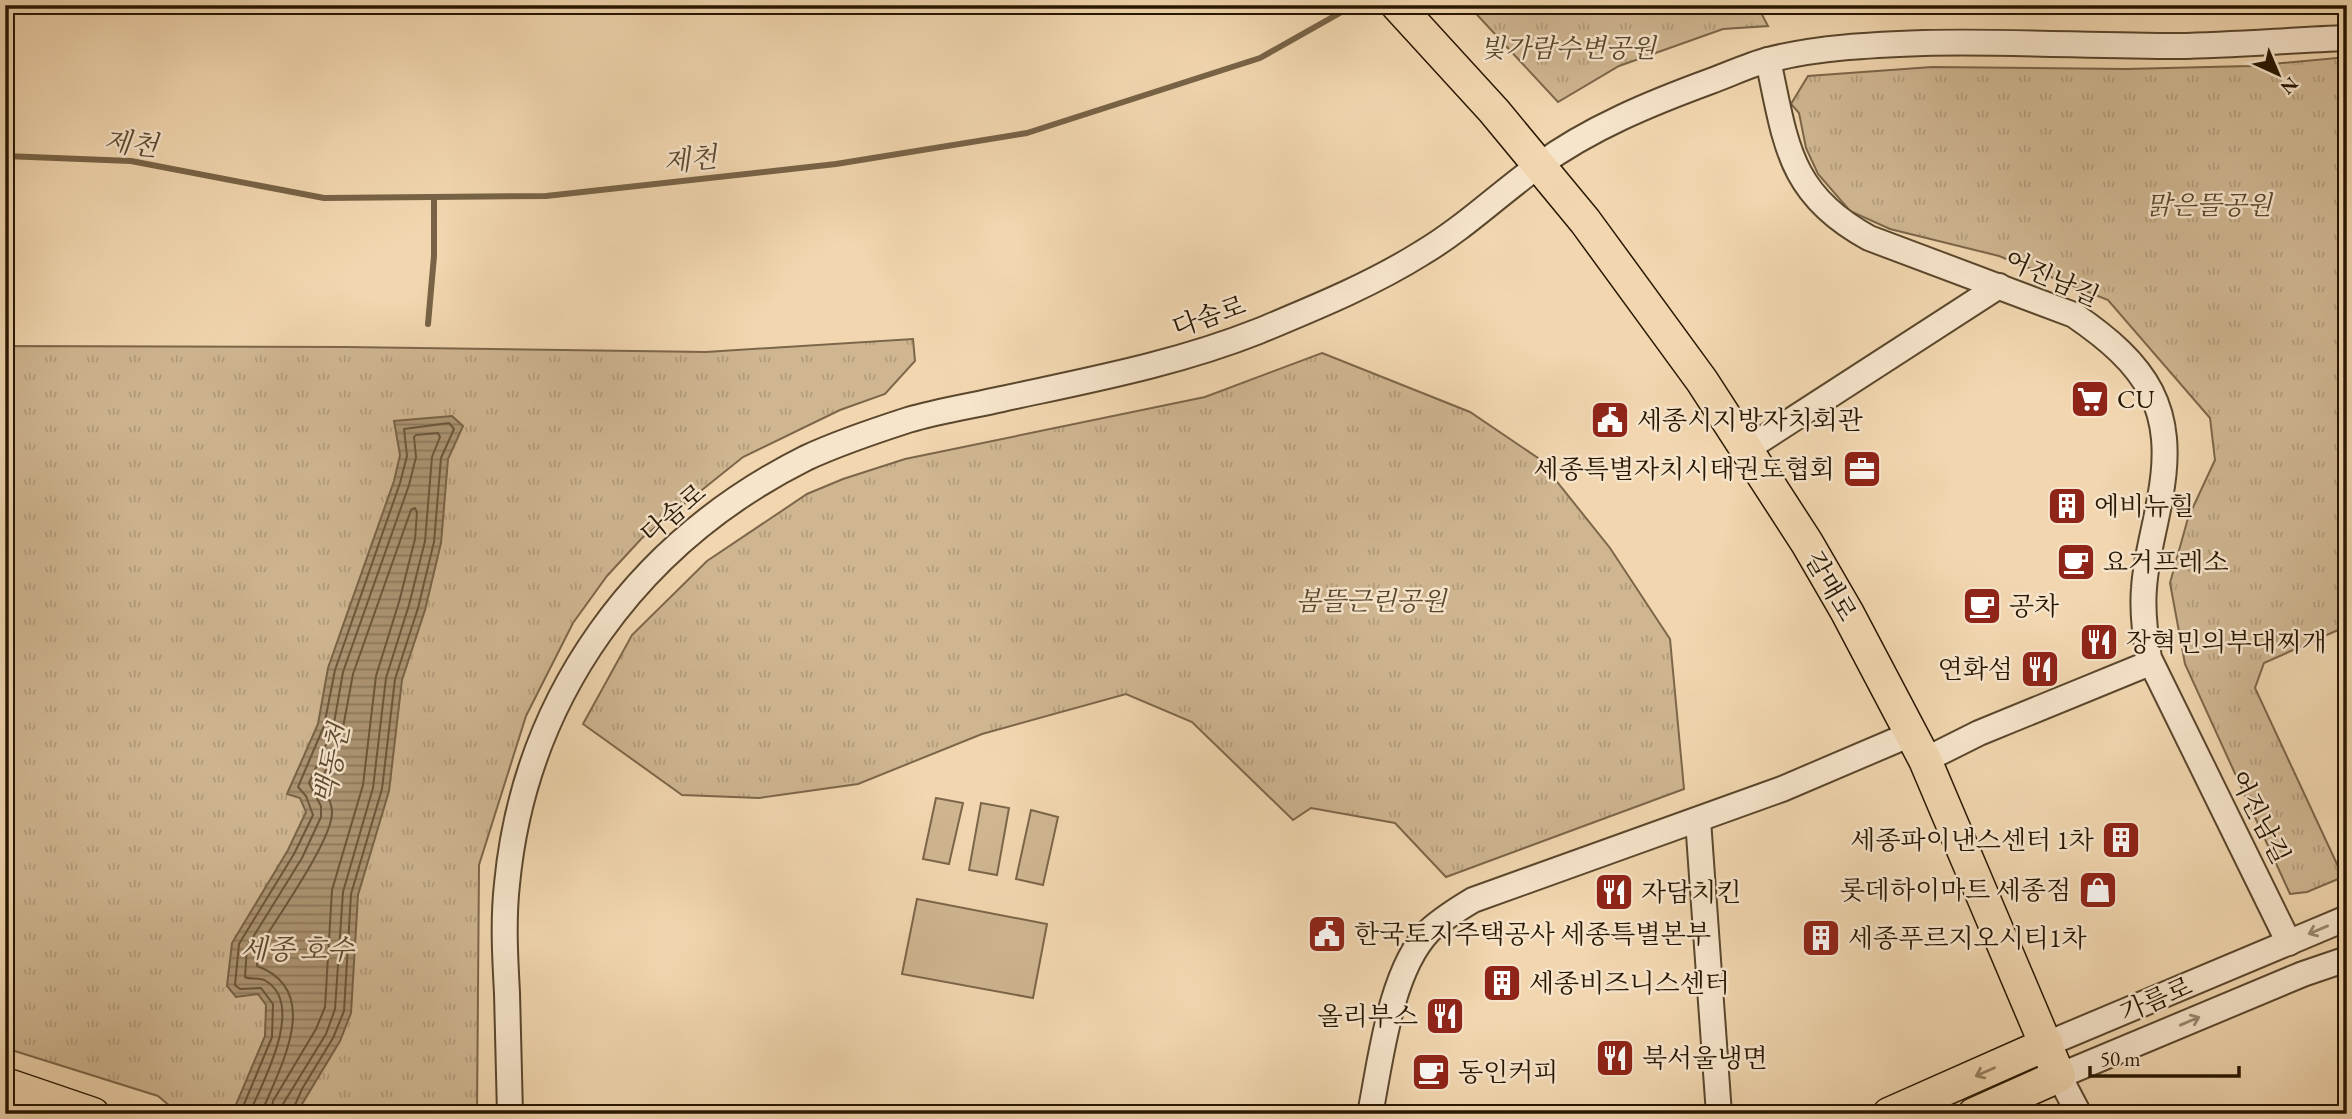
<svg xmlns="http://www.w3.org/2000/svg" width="2352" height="1119" font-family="'EB Garamond','Noto Serif KR',serif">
<defs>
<pattern id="park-tufts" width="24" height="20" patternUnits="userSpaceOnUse" patternTransform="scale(1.75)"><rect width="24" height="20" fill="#cfb691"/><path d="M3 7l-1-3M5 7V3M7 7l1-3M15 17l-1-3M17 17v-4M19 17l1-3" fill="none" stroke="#b29c7b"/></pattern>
<pattern id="water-rules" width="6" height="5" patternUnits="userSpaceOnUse" patternTransform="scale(1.75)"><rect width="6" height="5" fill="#ad9574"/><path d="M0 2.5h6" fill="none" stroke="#8d795d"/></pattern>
</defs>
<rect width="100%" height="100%" fill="#f1d6af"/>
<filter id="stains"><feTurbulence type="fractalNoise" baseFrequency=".00286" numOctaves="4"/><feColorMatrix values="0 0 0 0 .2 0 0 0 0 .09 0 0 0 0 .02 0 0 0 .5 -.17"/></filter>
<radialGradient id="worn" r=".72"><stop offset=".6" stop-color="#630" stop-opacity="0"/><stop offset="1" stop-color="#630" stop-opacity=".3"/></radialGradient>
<g fill="url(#park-tufts)" stroke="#7c6649" stroke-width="2">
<path d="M1468,5H1757L1768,26L1723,29L1619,66L1558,102Z"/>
<path d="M2347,57V626L2264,663L2255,688L2343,877L2307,892L2290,894L2185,664L2170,583L2188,518L2215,460L2210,418L2108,300L1999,256L1890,229L1850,211L1818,174L1806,148L1799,113L1791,104L1808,76L1932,67L2126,69L2250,66Z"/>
<path d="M913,339L915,361L885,394L840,410L743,457L642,538L607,576L573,623L526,716L479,865L477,1114H179L158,1096L5,1048V346L346,347L706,352Z"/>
<path d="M1322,353L1470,412L1538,458L1610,548L1670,639L1684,789L1446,877L1395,823L1311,808L1293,820L1192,722L1126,694L982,734L858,784L759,798L682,795L583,724L632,635L707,561L807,494L843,479L905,459L1205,397Z"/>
</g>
<g fill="#cfb691" stroke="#7c6649" stroke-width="2">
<path d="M936,798L963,803L949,864L923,859Z"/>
<path d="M981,803L1009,808L997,875L969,870Z"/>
<path d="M1031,810L1058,817L1043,885L1016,879Z"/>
<path d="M917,899L1047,924L1033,998L902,974Z"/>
</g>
<path fill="url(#water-rules)" stroke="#786346" stroke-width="2" d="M452,416L463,426L448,459L441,543L425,610L402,680L389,791L358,895L351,1013L340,1041L296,1114H232L265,1036L266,1005L258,994L236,997L227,986L232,943L288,850L306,812L300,798L287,794L318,724L328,668L394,481L400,455L394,421Z"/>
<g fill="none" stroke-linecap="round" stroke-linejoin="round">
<g stroke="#6a563a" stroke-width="2">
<path d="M240,1114L272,1037L273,1004L261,988L240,989L235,985L239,944L294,854L313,815L306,796L298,787L324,726L335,670L400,483L407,456L404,429L449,423L454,429L441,458L434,542L418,608L395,679L382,789L351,894L344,1011L333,1038L302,1089L291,1114"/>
<path d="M249,1114C262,1084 306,1005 266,981C259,977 251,980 245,977L247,947L302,858L321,817V806L309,783L333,729L343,672L409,485L416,457L414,437L416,435L438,433L440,437L432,457L425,541L409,605L386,678L373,788L343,892L335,1009L326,1034L283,1104L282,1114"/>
<path d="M261,1114C279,1069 325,991 257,966V951C273,923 333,840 332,812C332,801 325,791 321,781L342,733L353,674L411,510L415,508L417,512L415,539L399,602L376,676L363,785L332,890L325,1007L316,1029L273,1101L271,1114"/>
</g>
<g stroke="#786346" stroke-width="6">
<path d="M5,156L131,161L324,198L546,196L836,164L1027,133L1260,58L1354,5"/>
<path d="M428,324L434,256V197"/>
</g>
<g stroke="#5a472c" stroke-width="28">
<g id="minor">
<path d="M1768,60C1786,143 1788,194 1869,238L2074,315C2147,365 2177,408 2160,498C2155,529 2146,557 2144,588C2142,611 2145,635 2149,658L2289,943"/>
<path d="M1747,449L1999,286"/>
<path d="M1925,760L1979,733L2150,663"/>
<path d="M1698,820L1719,1114"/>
<path d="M2047,1044L2347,918"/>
<path d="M510,1114C509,1073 508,1033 507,993C505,957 503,920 507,884C525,696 638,542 806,458C838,443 874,431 908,420C938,411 971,406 1002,399C1089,380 1176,364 1259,331C1314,308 1371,285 1422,253C1464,228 1499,194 1538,166C1590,128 1651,103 1711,81C1730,74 1749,65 1768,60C1819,47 1872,45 1924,43C2008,41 2093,46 2178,46C2234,45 2291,40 2347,38"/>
<path d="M1370,1114C1381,1059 1390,972 1429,931C1442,919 1458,909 1473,900L1782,789L1911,734"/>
<path d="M2079,1114L2059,1076L2303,974L2347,959"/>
</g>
</g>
<g stroke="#281701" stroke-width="35">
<g id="major">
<path d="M1397,5L1494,111L1585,221L1702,381L1807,543L1847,612L1925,760L2059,1076L1974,1114"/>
<path d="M5,1084L93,1114"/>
<path d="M5,1112L10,1114"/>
<path d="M1889,1114L2047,1044"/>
</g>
</g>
<use href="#minor" stroke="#f6e4cb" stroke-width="24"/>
<use href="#major" stroke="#f1d6af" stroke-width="32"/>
</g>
<defs><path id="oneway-shaft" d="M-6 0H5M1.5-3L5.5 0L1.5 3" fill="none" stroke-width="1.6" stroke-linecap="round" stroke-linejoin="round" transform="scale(1.75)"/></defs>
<g stroke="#998870">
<use href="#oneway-shaft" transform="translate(2318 930) rotate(157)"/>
<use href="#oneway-shaft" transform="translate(2190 1021) rotate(-23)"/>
</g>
<use stroke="#978061" href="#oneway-shaft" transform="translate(1985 1072) rotate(156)"/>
<defs>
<g id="supermarket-square" transform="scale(2.0125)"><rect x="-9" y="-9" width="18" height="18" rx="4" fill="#8f2418" stroke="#f6e4cb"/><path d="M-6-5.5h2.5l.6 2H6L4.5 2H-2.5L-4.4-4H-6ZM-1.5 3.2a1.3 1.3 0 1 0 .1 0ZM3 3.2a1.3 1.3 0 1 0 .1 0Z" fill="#fff"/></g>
<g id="civic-square" transform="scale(2.0125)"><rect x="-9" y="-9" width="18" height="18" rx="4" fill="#8f2418" stroke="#f6e4cb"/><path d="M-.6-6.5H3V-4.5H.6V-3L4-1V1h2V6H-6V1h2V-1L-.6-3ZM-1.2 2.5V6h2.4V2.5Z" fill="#fff"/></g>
<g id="office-square" transform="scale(2.0125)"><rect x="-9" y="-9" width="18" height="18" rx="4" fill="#8f2418" stroke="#f6e4cb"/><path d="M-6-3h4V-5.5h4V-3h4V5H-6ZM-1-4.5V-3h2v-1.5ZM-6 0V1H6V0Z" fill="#fff"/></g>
<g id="building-square" transform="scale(2.0125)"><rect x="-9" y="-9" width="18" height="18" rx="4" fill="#8f2418" stroke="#f6e4cb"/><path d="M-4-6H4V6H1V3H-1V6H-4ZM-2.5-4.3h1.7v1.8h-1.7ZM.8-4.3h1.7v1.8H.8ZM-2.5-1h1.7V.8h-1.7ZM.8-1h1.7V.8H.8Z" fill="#fff"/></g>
<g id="cafe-square" transform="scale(2.0125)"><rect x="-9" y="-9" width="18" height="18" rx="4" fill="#8f2418" stroke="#f6e4cb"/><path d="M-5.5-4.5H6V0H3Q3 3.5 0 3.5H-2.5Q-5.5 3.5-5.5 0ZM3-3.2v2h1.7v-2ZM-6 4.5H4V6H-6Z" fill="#fff"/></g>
<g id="restaurant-square" transform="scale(2.0125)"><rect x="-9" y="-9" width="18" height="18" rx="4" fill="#8f2418" stroke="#f6e4cb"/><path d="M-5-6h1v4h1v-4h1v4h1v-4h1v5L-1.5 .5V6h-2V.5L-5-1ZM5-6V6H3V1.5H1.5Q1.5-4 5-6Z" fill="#fff"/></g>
<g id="shop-square" transform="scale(2.0125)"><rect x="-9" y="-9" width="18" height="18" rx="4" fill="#8f2418" stroke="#f6e4cb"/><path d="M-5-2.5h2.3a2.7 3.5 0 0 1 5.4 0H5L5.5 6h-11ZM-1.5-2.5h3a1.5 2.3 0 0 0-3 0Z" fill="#fff"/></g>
</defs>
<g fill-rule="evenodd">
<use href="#supermarket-square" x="2090" y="399"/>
<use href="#civic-square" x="1610" y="420"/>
<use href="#office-square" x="1862" y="469"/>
<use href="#building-square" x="2067" y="506"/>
<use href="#cafe-square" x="2076" y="562"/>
<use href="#cafe-square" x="1982" y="606"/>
<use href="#restaurant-square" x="2099" y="642"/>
<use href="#restaurant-square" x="2040" y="669"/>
<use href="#building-square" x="2121" y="840"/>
<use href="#shop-square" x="2098" y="890"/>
<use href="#restaurant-square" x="1614" y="892"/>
<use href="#civic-square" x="1327" y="934"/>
<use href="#building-square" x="1821" y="938"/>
<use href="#building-square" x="1502" y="983"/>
<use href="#restaurant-square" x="1445" y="1016"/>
<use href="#restaurant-square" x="1615" y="1058"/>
<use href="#cafe-square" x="1431" y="1072"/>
</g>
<g text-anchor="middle" stroke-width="5" stroke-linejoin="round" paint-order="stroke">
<g font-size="26" font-style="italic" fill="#5a472c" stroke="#f6e4cb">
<text x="1568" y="57">빛가람수변공원</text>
<text x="2209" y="214">맑은뜰공원</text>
<text x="1371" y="610">봄뜰근린공원</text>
</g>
<g font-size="26" fill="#281701" stroke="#f6e4cb">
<text transform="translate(2052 278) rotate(24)" y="9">어진남길</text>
<text transform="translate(1209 316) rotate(-19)" y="9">다솜로</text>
<text transform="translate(673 513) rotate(-40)" y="9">다솜로</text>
<text transform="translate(1831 586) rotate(60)" y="9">갈매로</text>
<text transform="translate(2260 817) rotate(63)" y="9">어진남길</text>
<text transform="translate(2156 999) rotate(-23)" y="9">가름로</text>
</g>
<g font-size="26" fill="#281701" stroke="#f6e4cb" text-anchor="start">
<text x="2117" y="408">CU</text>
<text x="1637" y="429">세종시지방자치회관</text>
<text x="1835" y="478" text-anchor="end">세종특별자치시태권도협회</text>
<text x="2094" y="515">에비뉴힐</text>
<text x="2103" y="571">요거프레소</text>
<text x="2009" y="615">공차</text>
<text x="2126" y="651">장혁민의부대찌개</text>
<text x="2013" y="678" text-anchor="end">연화섬</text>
<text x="2094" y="849" text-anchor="end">세종파이낸스센터 1차</text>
<text x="2071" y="899" text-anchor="end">롯데하이마트 세종점</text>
<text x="1641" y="901">자담치킨</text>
<text x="1354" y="943">한국토지주택공사 세종특별본부</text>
<text x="1848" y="947">세종푸르지오시티1차</text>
<text x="1529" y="992">세종비즈니스센터</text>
<text x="1418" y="1025" text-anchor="end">올리부스</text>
<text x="1642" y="1067">북서울냉면</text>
<text x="1458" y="1081">동인커피</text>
</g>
<g font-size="28" font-style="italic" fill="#5d492f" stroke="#f6e4cb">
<text transform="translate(131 143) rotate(6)" y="10">제천</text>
<text transform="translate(690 159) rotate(-6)" y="10">제천</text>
<text transform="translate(331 764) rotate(-78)" y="10">백동천</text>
<text x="297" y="959">세종 호수</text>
</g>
</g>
<rect width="2352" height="1119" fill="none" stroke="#f1d6af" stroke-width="28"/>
<rect x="7" y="7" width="2338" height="1105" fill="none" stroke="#281701" stroke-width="3.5"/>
<rect x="14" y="14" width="2324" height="1091" fill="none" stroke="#281701" stroke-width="2"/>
<g transform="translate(2278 74) rotate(136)" stroke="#f6e4cb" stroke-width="5" paint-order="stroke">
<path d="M0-5L12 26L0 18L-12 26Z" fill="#281701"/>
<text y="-10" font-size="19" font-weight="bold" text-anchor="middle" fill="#281701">N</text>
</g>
<path d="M2090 1066v10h149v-10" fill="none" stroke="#281701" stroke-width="3.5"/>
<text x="2100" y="1066" font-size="21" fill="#281701" stroke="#f6e4cb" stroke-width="5" paint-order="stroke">50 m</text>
<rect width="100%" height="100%" filter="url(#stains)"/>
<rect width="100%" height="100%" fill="url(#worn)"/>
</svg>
